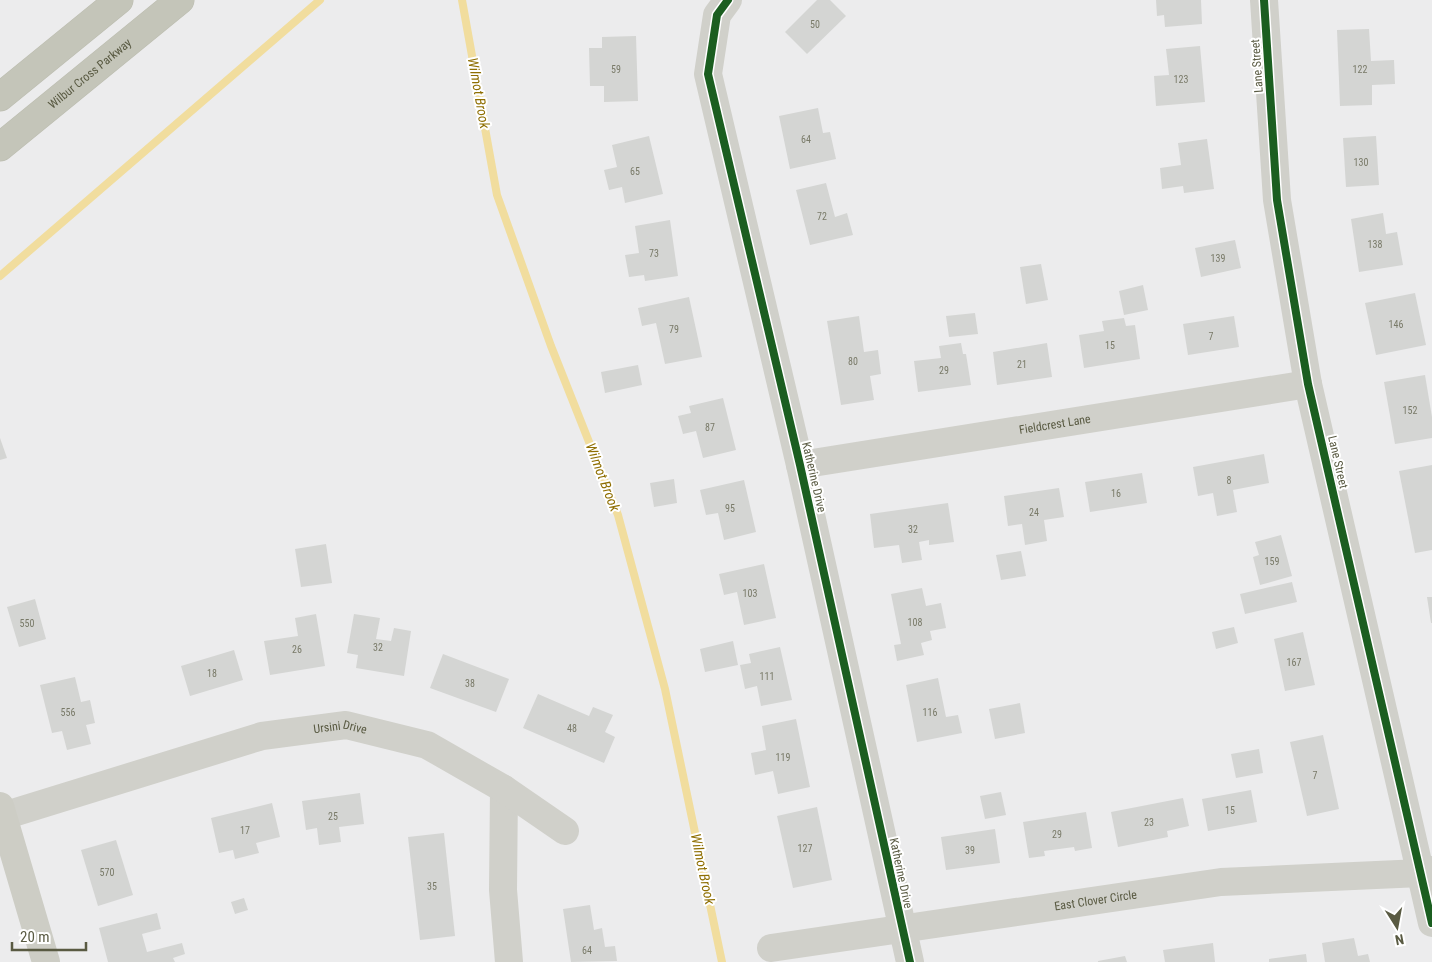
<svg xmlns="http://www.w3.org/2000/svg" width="1432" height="962" font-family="'Roboto Condensed',sans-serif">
<rect width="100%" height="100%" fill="#ececed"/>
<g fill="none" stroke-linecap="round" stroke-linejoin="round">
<g stroke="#f1dd9e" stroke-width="8">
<path d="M462,0L497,195L551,346L618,515L665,689L722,962"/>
<path d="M0,276L320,0"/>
</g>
</g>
<g fill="#d4d5d3">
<path d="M817,0H830L846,16L807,54L785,32Z"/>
<path d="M1156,0H1201L1202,24L1165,27L1164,15L1157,16Z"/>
<path d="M1369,29L1371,61L1394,60L1395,84L1372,85V105L1340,106L1337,30Z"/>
<path d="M636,36L638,101L604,102V86H590L589,48H602V37Z"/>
<path d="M1200,46L1205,102L1156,106L1154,76L1169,75L1166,49Z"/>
<path d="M818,108L823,133L830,132L836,159L790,169L779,116Z"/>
<path d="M649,136L663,194L625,203L622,187L609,190L604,170L617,167L612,145Z"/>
<path d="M1376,136L1379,185L1346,187L1343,138Z"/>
<path d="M1207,139L1214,189L1184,193L1183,186L1162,189L1160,168L1181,165L1178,143Z"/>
<path d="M826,183L835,217L847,213L853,235L810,245L796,190Z"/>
<path d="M1383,213L1386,234L1397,232L1403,265L1359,272L1351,219Z"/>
<path d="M670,220L678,276L645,281L644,275L629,277L625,255L639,253L635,226Z"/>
<path d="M1235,240L1241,268L1201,277L1195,248Z"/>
<path d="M1041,264L1048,300L1026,304L1020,267Z"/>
<path d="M1143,285L1148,310L1124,315L1119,291Z"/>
<path d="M1415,293L1426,345L1376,355L1365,303Z"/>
<path d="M689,297L702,357L665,364L656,323L642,326L638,308Z"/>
<path d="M975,313L978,334L949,337L946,316Z"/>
<path d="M859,316L864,352L878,350L881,374L870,376L874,400L841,405L827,321Z"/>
<path d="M1234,316L1239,347L1188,355L1183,324Z"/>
<path d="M1124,318L1126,326L1135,325L1140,359L1084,368L1079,335L1104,331L1102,321Z"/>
<path d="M961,343L963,354H966L971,385L918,392L914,361L941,358L939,346Z"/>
<path d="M1047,343L1052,377L997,385L993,352Z"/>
<path d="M638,365L642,385L605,393L601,372Z"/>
<path d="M1425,375L1432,417V438L1395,444L1384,382Z"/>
<path d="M723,398L736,450L703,458L696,431L683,434L678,416L691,413L689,406Z"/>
<path d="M0,438L7,458L0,460Z"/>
<path d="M1264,454L1269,483L1233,490L1237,512L1217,516L1213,493L1198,496L1193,467Z"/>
<path d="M1432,465V550L1415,553L1399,471Z"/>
<path d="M1142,473L1147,503L1090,512L1085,482Z"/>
<path d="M674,479L677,503L654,507L650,483Z"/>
<path d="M744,480L756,532L724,540L718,513L706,515L700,490Z"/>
<path d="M1059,488L1064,517L1044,520L1047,541L1025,545L1022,524L1008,526L1004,496Z"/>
<path d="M948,503L954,542L929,545V540L919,542L922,560L902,563L899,545L874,548L870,514Z"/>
<path d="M1281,535L1292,576L1260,585L1253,557L1259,555L1255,542Z"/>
<path d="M326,544L332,583L301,587L295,549Z"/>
<path d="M1021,551L1026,576L1001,580L996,555Z"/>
<path d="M764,564L776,618L744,625L737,592L724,595L719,574Z"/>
<path d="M1292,582L1297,602L1245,614L1240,594Z"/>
<path d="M922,588L926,606L941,603L946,628L930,631L932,640L921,643L924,655L897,661L894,645L901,644L891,594Z"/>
<path d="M1427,597H1432V623H1431Z"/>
<path d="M35,599L46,639L19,647L7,607Z"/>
<path d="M316,614L325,666L270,675L264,641L298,636L295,618Z"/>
<path d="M354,614L380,618L376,639L391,641L394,628L411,631L404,676L356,668L358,655L347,653Z"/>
<path d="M1234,627L1238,643L1216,649L1212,632Z"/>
<path d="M1303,632L1315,685L1285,691L1274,639Z"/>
<path d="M733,641L738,665L705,672L700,649Z"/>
<path d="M780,647L792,700L761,706L757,686L745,689L740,665L751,663L749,654Z"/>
<path d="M234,650L243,680L190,696L181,666Z"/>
<path d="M443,654L509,679L496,712L430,688Z"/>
<path d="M75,677L81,702L90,700L95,723L86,725L91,744L67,750L62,731L52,733L40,685Z"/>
<path d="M938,678L946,717L958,715L962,733L917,742L906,685Z"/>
<path d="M538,694L589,716L593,707L613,715L605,732L615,737L604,763L523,728Z"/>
<path d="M1020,703L1025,733L995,739L989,709Z"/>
<path d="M796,719L810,787L778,794L773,771L755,775L751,753L766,750L762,726Z"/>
<path d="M1323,735L1339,809L1307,816L1290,742Z"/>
<path d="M1259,749L1263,773L1236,778L1231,754Z"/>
<path d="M1251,790L1257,822L1208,831L1202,799Z"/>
<path d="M1001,792L1006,815L985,819L980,796Z"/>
<path d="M360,793L364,824L339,827L341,842L319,845L317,828L306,830L302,801Z"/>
<path d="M1183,798L1189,826L1167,831L1168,837L1118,847L1111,812Z"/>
<path d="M272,803L280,837L256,843L259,853L235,859L233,850L219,853L211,818Z"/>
<path d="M817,807L832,880L793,888L777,816Z"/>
<path d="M1086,812L1092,848L1075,851L1074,847L1044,851L1045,856L1029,858L1023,822Z"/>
<path d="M995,829L1000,863L946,870L941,837Z"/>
<path d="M444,833L455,936L420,940L408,837Z"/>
<path d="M116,840L133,895L98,906L81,850Z"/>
<path d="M244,898L248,910L235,914L231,902Z"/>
<path d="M590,905L594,930L602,928L605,947L615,946L617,961L571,962L563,909Z"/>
<path d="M157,913L161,929L142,934L147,952L182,943L185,954L173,958L175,962H108L99,928Z"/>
<path d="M1354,938L1358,956L1368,954L1370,962H1325L1322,943Z"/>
<path d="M1213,943L1215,962H1165L1163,950Z"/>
<path d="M1306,954L1307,962H1269V959Z"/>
<path d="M1125,956L1127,962H1098V961Z"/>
</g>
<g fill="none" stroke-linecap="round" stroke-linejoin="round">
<g stroke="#bcbdb0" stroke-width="29">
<g id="highway">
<path d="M0,97L119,0"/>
<path id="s4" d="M0,147L180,0"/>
</g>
</g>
<g stroke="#d0d0ca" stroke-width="28">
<path d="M728,0L717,15L708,74L800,465L910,962"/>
<path d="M1264,0L1277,200L1308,384L1432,923"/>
<path id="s1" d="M800,465L1308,384"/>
<path d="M504,789L503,890L509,962"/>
<path id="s2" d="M3,816L262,736L346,725L427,745L504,789L565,831"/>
<path id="s3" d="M771,948L1221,882L1421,873L1432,870"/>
</g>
<path stroke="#cdcdc5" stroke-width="28" d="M0,806L46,962"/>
<use href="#highway" stroke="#c4c5b9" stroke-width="28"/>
<g stroke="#fff" stroke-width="11">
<g id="cycleway">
<path d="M728,0L717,15L708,74L800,465L910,962"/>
<path d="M1264,0L1277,200L1308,384L1432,923"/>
</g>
</g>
<use href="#cycleway" stroke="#1b5e20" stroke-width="8"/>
</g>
<g text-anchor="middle" stroke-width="4" stroke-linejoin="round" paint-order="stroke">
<g font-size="10" fill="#797a68">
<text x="815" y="28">50</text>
<text x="616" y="73">59</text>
<text x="1360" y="73">122</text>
<text x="1181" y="83">123</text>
<text x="806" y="143">64</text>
<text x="1361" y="166">130</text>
<text x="635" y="175">65</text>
<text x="822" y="220">72</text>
<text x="1375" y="248">138</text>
<text x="654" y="257">73</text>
<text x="1218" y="262">139</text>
<text x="1396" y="328">146</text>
<text x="674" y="333">79</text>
<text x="1211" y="340">7</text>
<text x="1110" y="349">15</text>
<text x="853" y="365">80</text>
<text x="1022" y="368">21</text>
<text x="944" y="374">29</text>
<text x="1410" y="414">152</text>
<text x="710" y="431">87</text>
<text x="1229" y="484">8</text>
<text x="1116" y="497">16</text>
<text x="730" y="512">95</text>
<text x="1034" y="516">24</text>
<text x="913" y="533">32</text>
<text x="1272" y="565">159</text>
<text x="750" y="597">103</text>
<text x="915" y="626">108</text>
<text x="27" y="627">550</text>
<text x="378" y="651">32</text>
<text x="297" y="653">26</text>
<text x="1294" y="666">167</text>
<text x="212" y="677">18</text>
<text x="767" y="680">111</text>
<text x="470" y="687">38</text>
<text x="68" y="716">556</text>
<text x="930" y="716">116</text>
<text x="572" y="732">48</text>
<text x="783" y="761">119</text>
<text x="1315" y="779">7</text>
<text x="1230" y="814">15</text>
<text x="333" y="820">25</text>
<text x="1149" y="826">23</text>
<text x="245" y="834">17</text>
<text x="1057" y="838">29</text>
<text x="805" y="852">127</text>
<text x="970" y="854">39</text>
<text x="107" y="876">570</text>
<text x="432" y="890">35</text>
<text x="587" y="954">64</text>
</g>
<g font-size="12" fill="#595a42" stroke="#fff">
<text transform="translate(1257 66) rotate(-94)" y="4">Lane Street</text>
<text dy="4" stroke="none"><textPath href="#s4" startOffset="116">Wilbur Cross Parkway</textPath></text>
<text dy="4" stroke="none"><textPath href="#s1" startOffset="258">Fieldcrest Lane</textPath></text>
<text transform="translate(1338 462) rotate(77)" y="4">Lane Street</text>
<text transform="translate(814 477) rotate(77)" y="4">Katherine Drive</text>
<text dy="4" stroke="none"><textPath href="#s2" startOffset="350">Ursini Drive</textPath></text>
<text transform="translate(901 873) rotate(78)" y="4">Katherine Drive</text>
<text dy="4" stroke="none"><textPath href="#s3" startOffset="328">East Clover Circle</textPath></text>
</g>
<g font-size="14" font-style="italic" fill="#8f6f03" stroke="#fff">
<text transform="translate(479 93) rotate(80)" y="5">Wilmot Brook</text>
<text transform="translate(603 477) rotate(69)" y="5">Wilmot Brook</text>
<text transform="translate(703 869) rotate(78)" y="5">Wilmot Brook</text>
</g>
</g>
<g transform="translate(1397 927) rotate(169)" stroke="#ffffff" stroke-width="4" paint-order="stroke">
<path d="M0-4L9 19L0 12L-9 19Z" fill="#595a42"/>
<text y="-8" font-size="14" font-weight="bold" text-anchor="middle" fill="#595a42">N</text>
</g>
<path d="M12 942v8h74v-8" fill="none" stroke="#595a42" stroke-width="2.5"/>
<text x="20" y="942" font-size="15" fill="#595a42" stroke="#ffffff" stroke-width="4" paint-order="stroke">20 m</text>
</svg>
